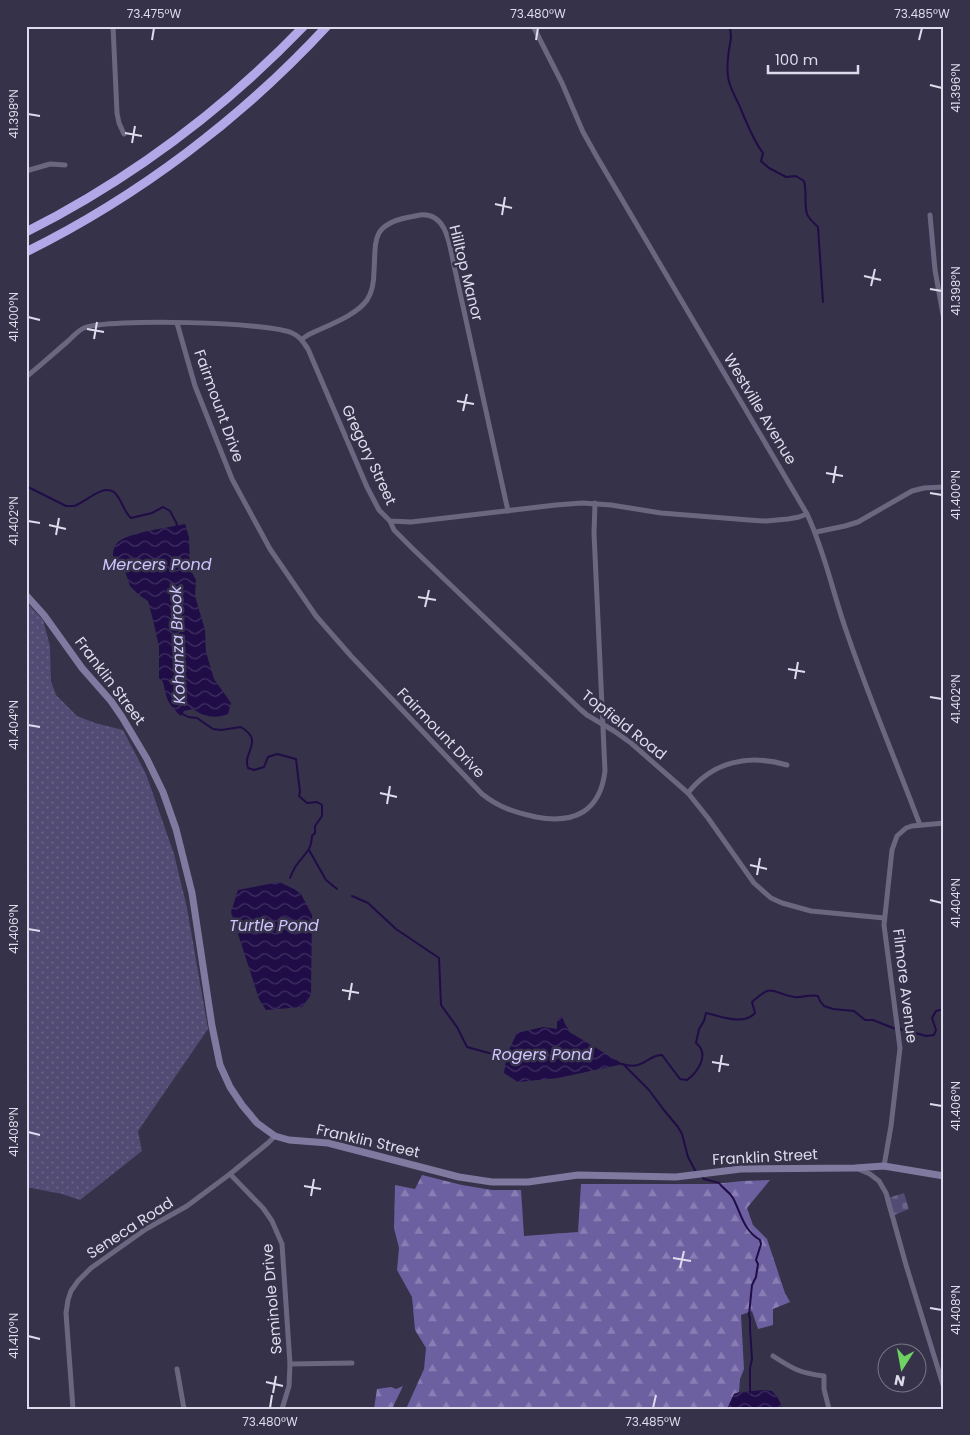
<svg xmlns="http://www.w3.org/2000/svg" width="970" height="1435" font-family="Poppins,sans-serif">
<defs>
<pattern id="grass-dots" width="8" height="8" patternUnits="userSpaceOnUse" patternTransform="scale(1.25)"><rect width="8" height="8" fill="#524b74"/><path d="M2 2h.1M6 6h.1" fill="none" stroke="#6a6488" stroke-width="1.8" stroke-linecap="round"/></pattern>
<pattern id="forest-firs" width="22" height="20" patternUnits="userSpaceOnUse" patternTransform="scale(1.25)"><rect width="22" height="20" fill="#6d60a1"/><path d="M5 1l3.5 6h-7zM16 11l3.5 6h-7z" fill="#887eb3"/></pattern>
<pattern id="cemetery-stones" width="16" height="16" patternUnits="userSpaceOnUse" patternTransform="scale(1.25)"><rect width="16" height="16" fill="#524b74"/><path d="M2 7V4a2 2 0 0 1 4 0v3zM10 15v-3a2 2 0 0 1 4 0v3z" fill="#6a6488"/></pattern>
<pattern id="water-waves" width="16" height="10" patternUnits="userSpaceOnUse" patternTransform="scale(1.25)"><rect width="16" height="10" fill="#200d47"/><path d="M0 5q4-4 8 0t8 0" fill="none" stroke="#403062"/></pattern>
</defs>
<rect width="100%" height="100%" fill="#363249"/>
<path fill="url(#grass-dots)" d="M26,602L43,620L50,646L51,681L56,695L77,716L95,723L123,730L146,774L174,854L187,908L208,1029L138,1131L142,1151L80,1200L62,1194L26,1187Z"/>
<g fill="url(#forest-firs)">
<path d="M422,1175L462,1185L492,1190H521L524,1236L578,1232L581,1184H713L743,1181L770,1180L747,1208L753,1225L767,1239L785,1293L790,1302L773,1309V1325L758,1329L752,1311L741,1315L744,1369L740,1379L739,1392L734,1394L727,1409H406L424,1369L426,1348L415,1330L412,1297L397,1270L399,1248L394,1228L395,1185L415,1189Z"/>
<path d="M403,1386L392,1409H374L377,1389L391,1387L396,1389Z"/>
</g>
<path fill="url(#cemetery-stones)" d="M904,1193L909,1209L890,1217L885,1199Z"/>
<g fill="url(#water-waves)">
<path d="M185,524L189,537L190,569L196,580L195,596L205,630L206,652L214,679L231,703L228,714C216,719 204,717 193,709L184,711L181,716C167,703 167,700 163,682L159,678V647L154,624L148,601L139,595L130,586L125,571L113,556C113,551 114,546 118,542C130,532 168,528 185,524Z"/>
<path d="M279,882L294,889L301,894L312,915L311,995L302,1007L266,1010L259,999L231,912L238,890Z"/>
<path d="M562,1016L565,1024L571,1033L623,1064L558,1078L518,1082L504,1073L507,1054L517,1033L543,1027L557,1029V1020Z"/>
<path d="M765,1390L772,1391L778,1398L783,1409H727L734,1394L740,1392Z"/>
</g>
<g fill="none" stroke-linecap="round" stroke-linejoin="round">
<g stroke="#200d47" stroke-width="2">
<path d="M730,26C730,30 731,34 731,38C729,50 726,63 728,76C729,89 738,100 742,112C747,124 755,143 763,153L761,161L769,168L786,177L796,176L804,181C807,192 804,204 807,214C809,219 814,223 818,227L823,302"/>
<path d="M26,486L66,506C68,506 73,506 74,506C85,503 102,484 114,492C122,499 123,511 131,518L152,513L163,507L170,511L177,524L176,527"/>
<path d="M181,713L188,717L197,718L213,729L221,730L241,727C265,742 242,751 248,768L254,770L264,767L268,757L277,754L296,759L300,792L299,796L307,803L317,802L322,805V816L315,826V833L312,836C311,851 306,852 298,863C294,868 292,873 290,878"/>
<path d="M309,850L326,880L337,889"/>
<path d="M352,896L368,903L396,929L439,958L441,1005L457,1027L467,1047L507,1058"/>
<path d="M621,1064C627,1065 633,1067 638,1065C647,1062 652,1055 662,1055L680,1079L687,1080C698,1072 710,1054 696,1043L699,1029L704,1021L706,1013C721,1016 743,1026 755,1013L752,1002C775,981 771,994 794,997C802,998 810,994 818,996L820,1001L824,1006L833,1009L854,1011L865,1020H873L893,1028L905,1030L926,1036L934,1035L936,1030L932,1018L936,1011L944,1009"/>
<path d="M623,1064L649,1090L663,1109L678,1127L682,1134L688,1157L696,1172"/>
<path d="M702,1177L704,1179L719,1183C723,1189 729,1191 733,1198C741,1213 743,1230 760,1240L761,1244L756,1260L758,1264L756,1277L752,1285L749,1315L750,1319V1329L752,1359L750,1368V1393"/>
</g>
<g stroke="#6b6781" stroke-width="5">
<path d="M113,26L117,113L119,123L124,134"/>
<path d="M533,26L562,83L583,132L597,157L807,514C825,552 833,594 847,633C869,698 896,761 920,825"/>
<path d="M26,171L50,164L65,165"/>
<path d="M930,215L935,270L944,320"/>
<path d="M177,323L195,386L232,479L270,549L316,616L351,656L482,794C500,808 514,812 536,817C574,824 600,812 605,771L594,533L595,503"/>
<path d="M302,339L308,335C326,326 356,316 367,300C373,291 374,281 374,271C376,241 371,226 405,218C410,217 415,216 420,215C449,212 450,250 455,270L508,511"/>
<path d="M26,377C40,366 53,354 67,342C72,338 78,330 84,328C107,318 271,322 292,333C300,336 303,342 308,349L367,487L379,510L390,521L411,522L556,505L582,503L611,505L661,513L749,520L766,521L788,519L799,517L807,514"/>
<path d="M390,521L394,530L412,548L580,709L587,715L614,731L631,743L688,793L708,818L754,883L771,898L782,903L811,911L884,918"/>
<path d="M816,532L845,526L858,522L912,491L924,488L944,487"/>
<path d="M688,793C713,761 749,754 787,765"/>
<path d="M884,1166L891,1126L900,1048L884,925L892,850L897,836L906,828L912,826L944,823"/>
<path d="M858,1169L870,1174L879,1181L886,1193L906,1265L944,1388"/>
<path d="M230,1174L263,1208L272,1221L282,1244L290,1364L289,1386L282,1409"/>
<path d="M773,1356C793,1369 800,1373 824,1376V1389L829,1409"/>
<path d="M290,1364L352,1363"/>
<path d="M177,1369L184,1409"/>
<path d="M73,1409L66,1313L68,1300L71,1291L78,1281L91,1268L146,1229L187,1206L230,1174L268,1143L275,1136"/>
</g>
<path stroke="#807aa0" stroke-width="7" d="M26,595L44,615L82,668L111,701L122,717L147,759L163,792L176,829L192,893L212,1026L220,1065L230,1087L242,1105L257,1123L268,1131L275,1136L289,1140L328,1143L459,1177L492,1182H528L578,1175L676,1177L741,1169L855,1168L884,1166L944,1176"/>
<g stroke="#b2a8e8" stroke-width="9">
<path d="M26,232C129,180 223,110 304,26"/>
<path d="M26,252C139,196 242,118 327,26"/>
</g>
</g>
<path fill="none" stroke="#dedcec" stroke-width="2" d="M152,40L154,28M536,40L538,28M919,40L922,28M930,85L942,88M28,114L40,116M125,133L142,136M132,143L135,126M495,204L512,208M502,215L505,197M864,276L881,280M871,286L875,269M930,289L942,291M28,317L40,320M87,329L104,332M94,339L97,322M457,401L474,404M463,411L467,394M826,473L843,476M833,483L836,466M930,493L942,495M28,521L40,523M49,525L66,529M56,535L59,518M418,597L436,600M425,607L429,590M788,669L805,672M795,679L798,662M930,697L942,699M28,725L40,727M380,793L397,797M387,804L390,786M750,865L767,869M757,875L760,858M930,900L942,903M28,929L40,931M342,990L359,993M349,1000L352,983M712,1062L729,1065M719,1072L722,1055M930,1104L942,1106M28,1132L40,1135M304,1186L321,1189M311,1196L314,1179M673,1258L691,1261M680,1268L684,1251M930,1308L942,1310M28,1336L40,1339M266,1382L283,1386M273,1393L276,1376M270,1408L272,1395M653,1408L656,1395"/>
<g text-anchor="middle" stroke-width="5" stroke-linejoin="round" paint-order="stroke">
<g font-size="15" fill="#dedcec" stroke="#363249">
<text transform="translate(466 273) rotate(76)" y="5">Hilltop Manor</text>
<text transform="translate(219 406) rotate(70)" y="5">Fairmount Drive</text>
<text transform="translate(760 409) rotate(59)" y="5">Westville Avenue</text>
<text transform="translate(369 455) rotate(65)" y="5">Gregory Street</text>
<text transform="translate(110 681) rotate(53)" y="5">Franklin Street</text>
<text transform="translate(624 725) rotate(38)" y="5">Topfield Road</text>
<text transform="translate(441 733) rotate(46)" y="5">Fairmount Drive</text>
<text transform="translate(905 986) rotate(83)" y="5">Filmore Avenue</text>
<text transform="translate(368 1141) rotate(13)" y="5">Franklin Street</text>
<text transform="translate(765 1157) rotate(-3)" y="5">Franklin Street</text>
<text transform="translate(130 1228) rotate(-33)" y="5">Seneca Road</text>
<text transform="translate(272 1299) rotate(-95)" y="5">Seminole Drive</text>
</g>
<g font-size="16" font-style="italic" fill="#cfc6ff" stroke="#363249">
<text x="157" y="570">Mercers Pond</text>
<text transform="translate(177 645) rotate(-92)" y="6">Kohanza Brook</text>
<text x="274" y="931">Turtle Pond</text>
<text x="542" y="1060">Rogers Pond</text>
</g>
</g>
<rect width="970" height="1435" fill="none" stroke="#363249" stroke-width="55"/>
<g transform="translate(902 1368) rotate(191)"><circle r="24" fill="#363249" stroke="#79768a"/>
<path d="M0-4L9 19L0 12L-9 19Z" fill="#6dd361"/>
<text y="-8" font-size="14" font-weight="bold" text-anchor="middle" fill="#dedcec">N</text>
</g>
<path d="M768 65v8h90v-8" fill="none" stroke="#dedcec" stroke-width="2.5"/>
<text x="775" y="65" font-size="15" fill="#dedcec" stroke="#363249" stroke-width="4" paint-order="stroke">100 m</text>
<rect x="28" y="28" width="914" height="1380" fill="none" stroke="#dedcec" stroke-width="2"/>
<g font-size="12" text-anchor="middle" fill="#dedcec">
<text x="154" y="18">73.475°W</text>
<text x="538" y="18">73.480°W</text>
<text x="922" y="18">73.485°W</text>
<text transform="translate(956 88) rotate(-90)" y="4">41.396°N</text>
<text transform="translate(14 114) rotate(-90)" y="4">41.398°N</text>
<text transform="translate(956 291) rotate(-90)" y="4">41.398°N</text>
<text transform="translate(14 317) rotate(-90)" y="4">41.400°N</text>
<text transform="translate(956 495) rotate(-90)" y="4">41.400°N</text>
<text transform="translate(14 521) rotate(-90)" y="4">41.402°N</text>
<text transform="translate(956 699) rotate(-90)" y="4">41.402°N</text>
<text transform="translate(14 725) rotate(-90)" y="4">41.404°N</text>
<text transform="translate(956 903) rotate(-90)" y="4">41.404°N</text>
<text transform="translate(14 929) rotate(-90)" y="4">41.406°N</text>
<text transform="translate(956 1106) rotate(-90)" y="4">41.406°N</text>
<text transform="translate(14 1132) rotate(-90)" y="4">41.408°N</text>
<text transform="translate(956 1310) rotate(-90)" y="4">41.408°N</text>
<text transform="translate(14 1336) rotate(-90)" y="4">41.410°N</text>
<text x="270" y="1426">73.480°W</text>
<text x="653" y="1426">73.485°W</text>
</g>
</svg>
